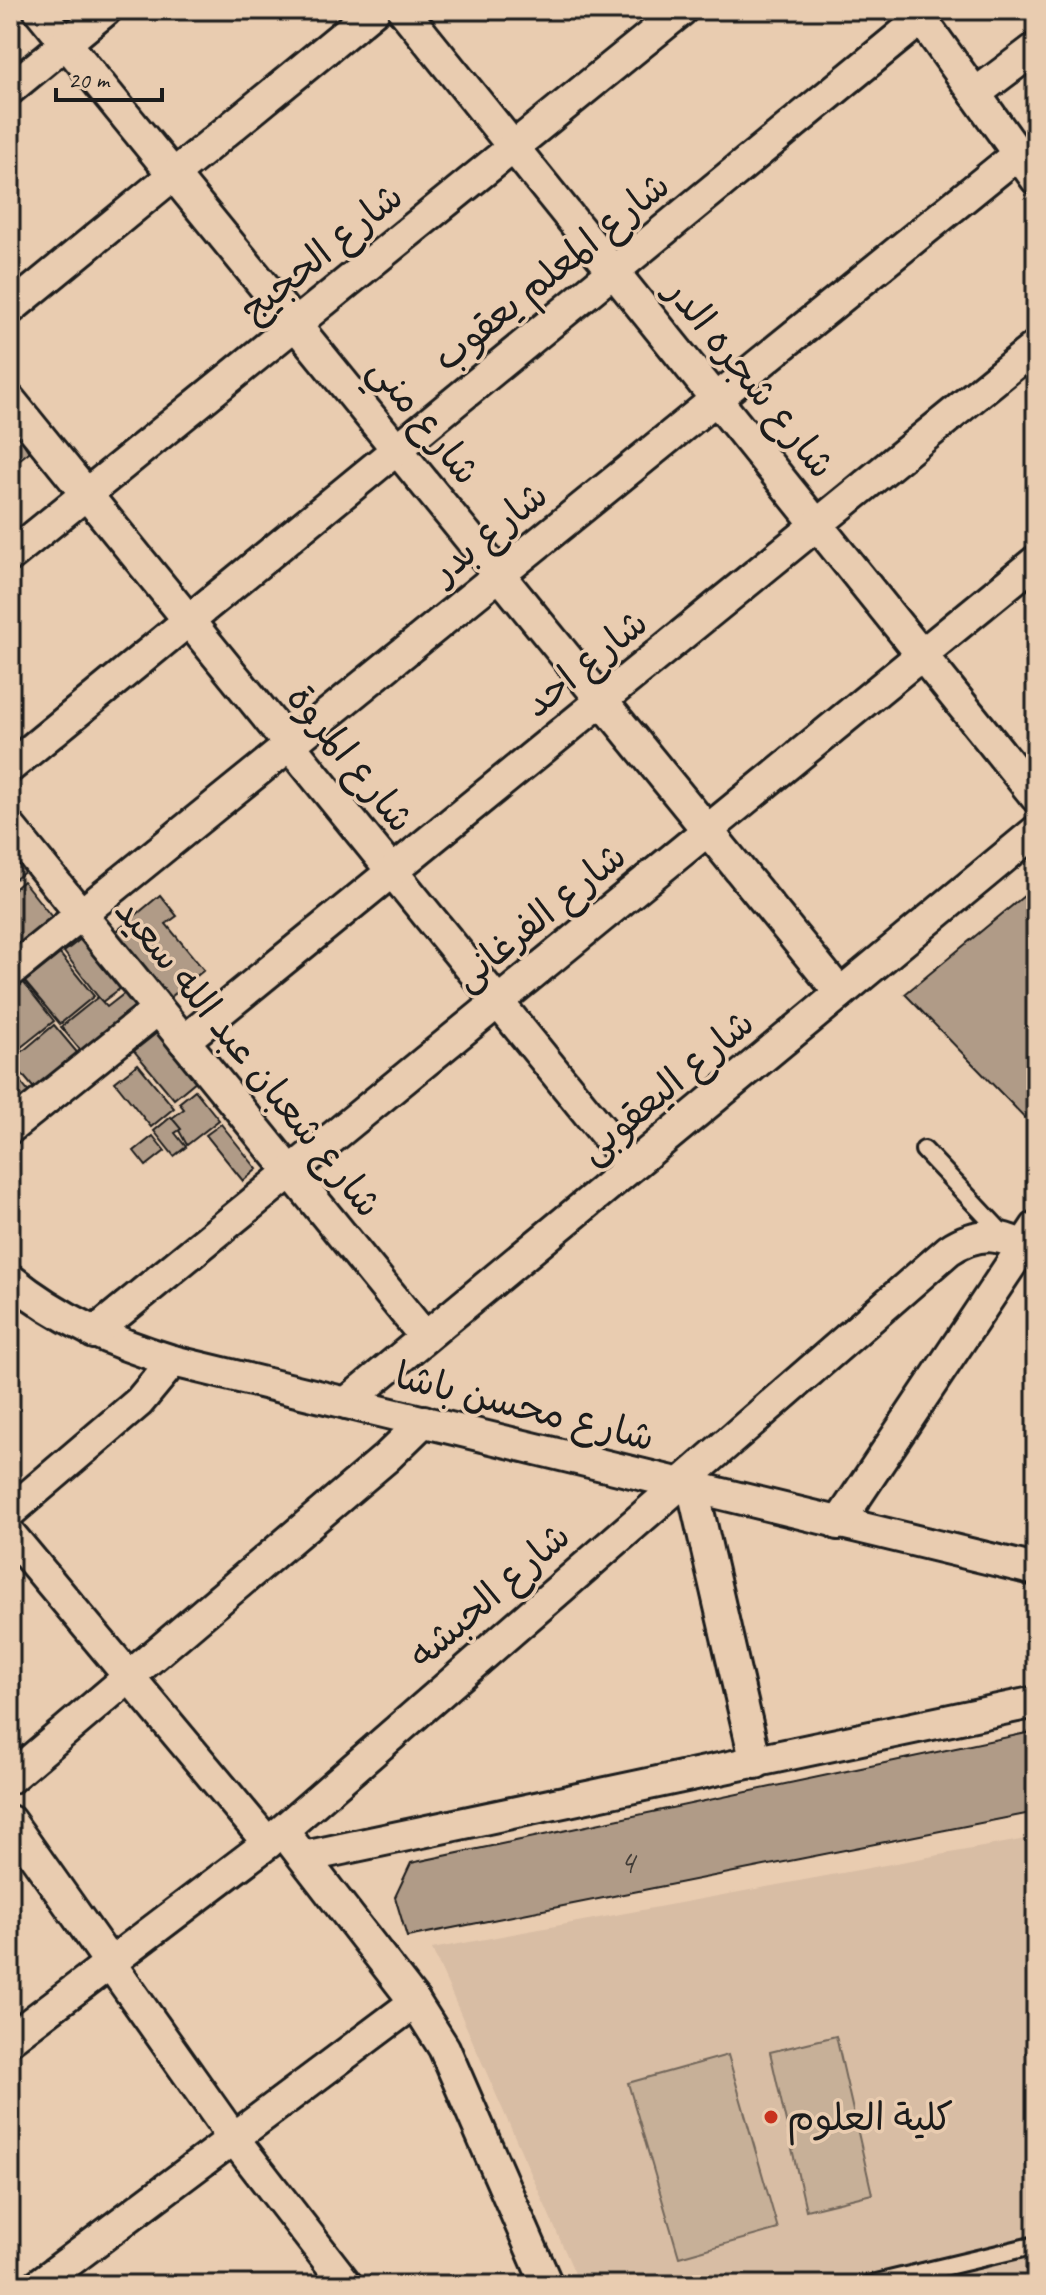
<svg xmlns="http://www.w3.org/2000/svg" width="1046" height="2295" font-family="Caveat,'Playpen Sans Arabic',sans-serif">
<rect width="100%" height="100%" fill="#e9ccb0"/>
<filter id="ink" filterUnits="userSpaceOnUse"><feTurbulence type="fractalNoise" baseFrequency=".0125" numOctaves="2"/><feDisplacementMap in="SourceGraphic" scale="16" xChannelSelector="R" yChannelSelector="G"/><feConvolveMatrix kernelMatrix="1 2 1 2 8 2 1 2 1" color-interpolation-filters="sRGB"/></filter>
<g filter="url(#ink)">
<path fill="#d8bda4" d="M1036,1837V2285H580L432,1949Z"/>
<g fill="#c7b098" stroke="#72665a" stroke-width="2">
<path d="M836,2036L872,2194L806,2210L770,2052Z"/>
<path d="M728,2055L778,2229L679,2257L628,2083Z"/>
</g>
<g fill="#b09b87" stroke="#1c1c1c" stroke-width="2">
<path d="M10,422L29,452L10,467Z"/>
<path d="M10,850L26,871L10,883Z"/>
<path d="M23,881L55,921L19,950L10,940V892Z"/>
<path d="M1036,886V1129L905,994Z"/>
<path d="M160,895L177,916L166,924L204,970L166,1001L112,935Z"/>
<path d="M91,931L129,982L102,1002L64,952Z"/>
<path d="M60,954L94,996L60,1024L25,982Z"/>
<path d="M23,982L54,1021L10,1056V993Z"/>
<path d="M125,993L141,1013L86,1057L61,1027L98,997L107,1007Z"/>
<path d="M54,1025L80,1056L37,1092L11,1061Z"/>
<path d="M158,1032L197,1080L174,1099L134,1051Z"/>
<path d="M138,1064L174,1108L151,1127L115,1082Z"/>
<path d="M14,1074L34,1099L10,1118V1077Z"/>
<path d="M195,1090L219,1120L187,1145L172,1118L184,1109L179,1103Z"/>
<path d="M171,1117L181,1129L175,1133L186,1147L174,1156L154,1131Z"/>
<path d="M221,1124L257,1169L243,1181L206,1135Z"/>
<path d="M153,1136L165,1151L146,1166L134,1151Z"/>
<path d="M1036,1731V1812L407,1937L395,1897L411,1863Z"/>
</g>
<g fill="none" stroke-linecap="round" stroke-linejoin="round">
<g stroke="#1c1c1c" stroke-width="22">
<g id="lane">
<path d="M924,1150L1004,1235"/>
<path d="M868,2285L1036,2245"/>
</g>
</g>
<g stroke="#1c1c1c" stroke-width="36">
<g id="street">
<path d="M39,10L840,993"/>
<path d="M403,10L1036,797"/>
<path d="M915,10L1036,179"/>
<path d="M10,89L106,10"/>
<path d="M975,94L1036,48"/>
<path d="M10,309L374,10"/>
<path d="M10,400L631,1166"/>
<path d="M10,556L682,10"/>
<path d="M10,767L921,19"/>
<path d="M10,827L425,1337"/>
<path d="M10,972L1018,154"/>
<path d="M184,1041L1036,346"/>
<path d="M10,1128L158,1009"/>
<path d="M10,1279C59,1319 113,1343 173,1361L1036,1570"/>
<path d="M94,1333L1036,561"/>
<path d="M346,1403L1036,831"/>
<path d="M693,1489L756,1763"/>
<path d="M10,1512L139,1402L173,1361"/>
<path d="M838,1524L1036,1227"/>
<path d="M10,1534L268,1843"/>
<path d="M10,1778L386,1458L424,1421"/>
<path d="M10,1821L234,2139L347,2285"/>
<path d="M293,1844L415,2002L444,2048L547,2285"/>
<path d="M304,1857L1036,1702"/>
<path d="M10,2039L268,1843L949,1250C981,1229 1003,1234 1036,1253"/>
<path d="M38,2285L415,2002"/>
</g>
</g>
<use href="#lane" stroke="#e9ccb0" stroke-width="16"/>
<use href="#street" stroke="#e9ccb0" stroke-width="30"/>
</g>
</g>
<circle fill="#c8321e" stroke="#e9ccb0" stroke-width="3" cx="771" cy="2117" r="8"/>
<g text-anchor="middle" stroke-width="7" stroke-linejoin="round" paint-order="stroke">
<g font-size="34" fill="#413c37">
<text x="627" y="1873">4</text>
</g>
<g font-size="38" fill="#1c1c1c" stroke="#e9ccb0">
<text transform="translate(321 252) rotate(-39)" y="13">شارع الحجيج</text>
<text transform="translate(551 271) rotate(-39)" y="13">شارع المعلم يعقوب</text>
<text transform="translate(751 378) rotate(51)" y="13">شارع شجره الدر</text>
<text transform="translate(425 420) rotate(51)" y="13">شارع مني</text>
<text transform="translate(489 532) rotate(-39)" y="13">شارع بدر</text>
<text transform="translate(585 663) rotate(-39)" y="13">شارع احد</text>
<text transform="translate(351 758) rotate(51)" y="13">شارع المروة</text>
<text transform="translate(539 916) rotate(-39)" y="13">شارع الفرغانى</text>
<text transform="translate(249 1057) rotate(51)" y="13">شارع شعبان عبد الله سعيد</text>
<text transform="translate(666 1086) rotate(-40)" y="13">شارع اليعقوبى</text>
<text transform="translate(525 1406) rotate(14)" y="13">شارع محسن باشا</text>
<text transform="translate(489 1595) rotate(-41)" y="13">شارع الحبشه</text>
</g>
<g font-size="38" fill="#1c1c1c" stroke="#e9ccb0" text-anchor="start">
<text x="787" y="2130">كلية العلوم</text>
</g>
</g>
<rect width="1046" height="2295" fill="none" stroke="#e9ccb0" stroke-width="40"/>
<rect x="20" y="20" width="1006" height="2255" fill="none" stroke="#1c1c1c" stroke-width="3" filter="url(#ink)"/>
<path d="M56 88v12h106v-12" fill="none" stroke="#1c1c1c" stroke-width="4"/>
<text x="68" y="88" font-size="24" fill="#1c1c1c" stroke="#e9ccb0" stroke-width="6" paint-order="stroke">20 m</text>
</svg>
